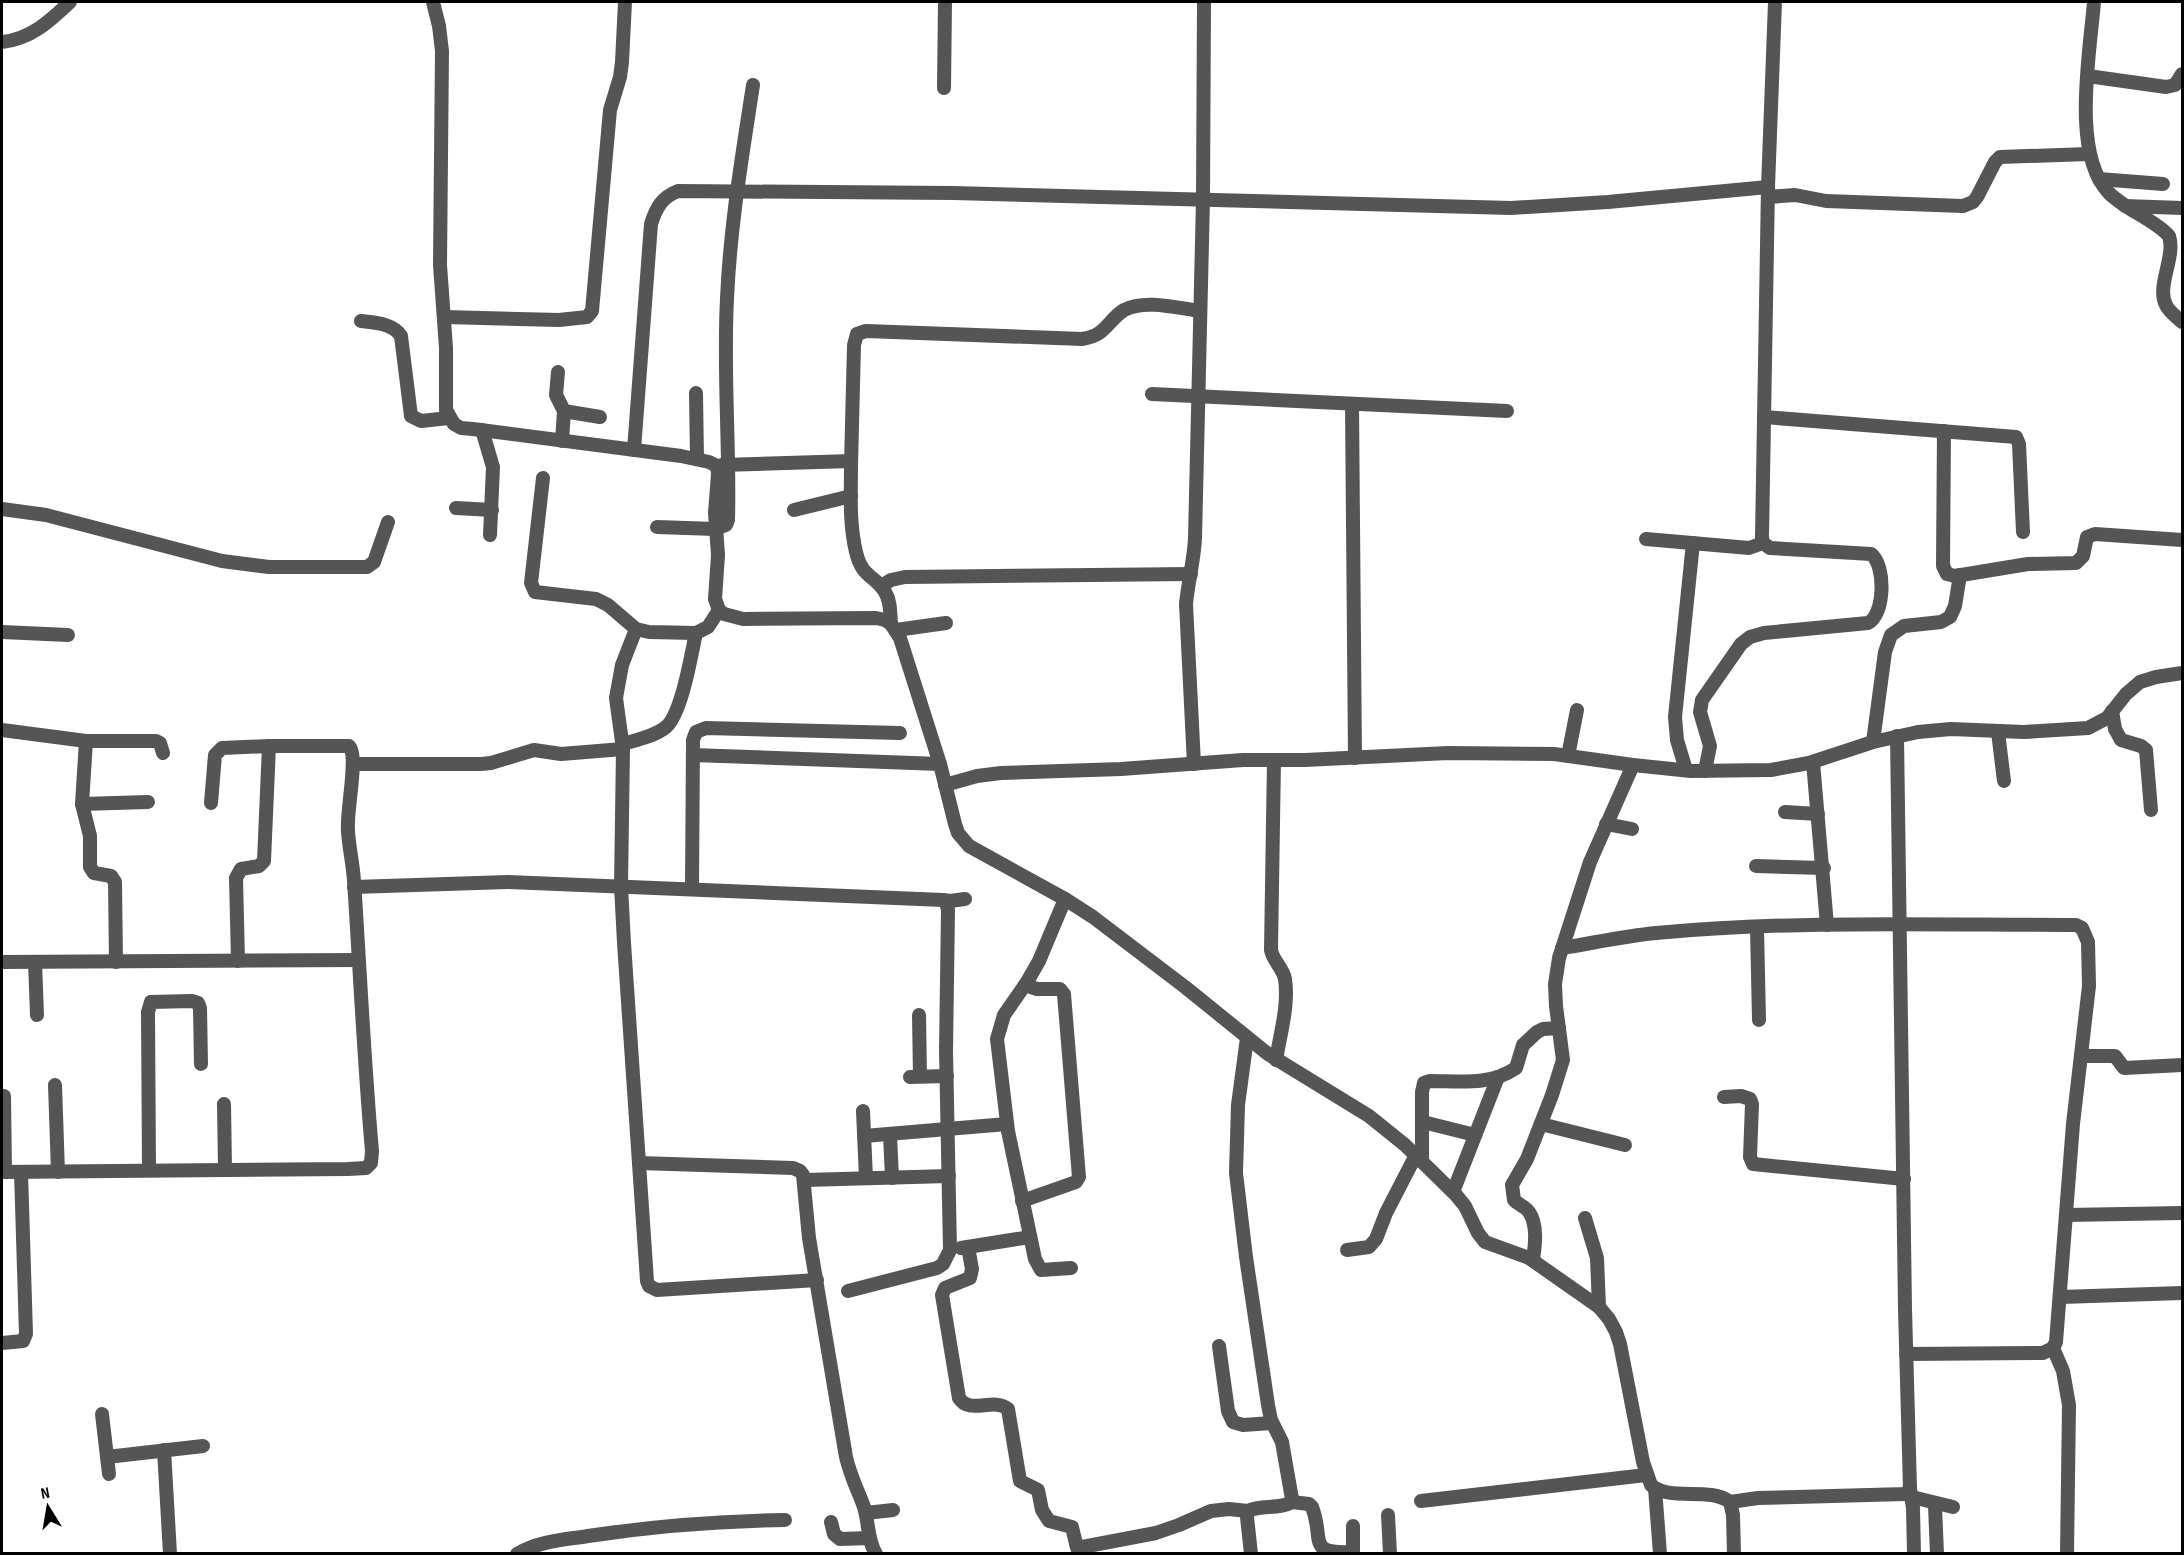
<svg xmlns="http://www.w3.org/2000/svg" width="2184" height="1555" font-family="'Sofia Sans Condensed',sans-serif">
<rect width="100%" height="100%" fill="#fff"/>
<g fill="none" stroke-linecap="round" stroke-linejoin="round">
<g stroke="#555" stroke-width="14">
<path d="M433,2L439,26L442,51L440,265L446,348V410L454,424L461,428L473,429L681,456L709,462L717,466L718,474L715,513L718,555L715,599L719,610L724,614L743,619L876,618L885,620L891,624L900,638L940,764L955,824L958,833L969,846L1065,899L1093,917L1185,987L1268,1054L1369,1116L1405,1145L1456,1195L1465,1206L1478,1233L1485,1242L1529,1258L1599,1307L1609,1319L1616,1332L1620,1344L1643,1462L1651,1485C1670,1502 1709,1486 1730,1502L1733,1515L1734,1554"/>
<path d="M2094,2C2090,53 2071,154 2109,193C2126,210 2155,220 2169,236C2176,257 2156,286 2166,305C2169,312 2177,317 2182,322"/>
<path d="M2,42C31,39 50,21 70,2"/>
<path d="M2088,76L2166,87L2175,85L2182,74"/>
<path d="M944,88L945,2"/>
<path d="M2099,179L2163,184"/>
<path d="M1768,197L1795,195L1826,201L1963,206L1973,202L1977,197L1995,162L2000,157L2089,154"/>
<path d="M2125,206L2182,208"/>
<path d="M444,317L559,320L587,317L592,311L610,110L620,77L622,62L625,2"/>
<path d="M361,321C375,323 393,323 401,336L411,416L421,421L449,418"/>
<path d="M558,372L556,395L564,411L562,441"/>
<path d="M696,393L697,459"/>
<path d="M1152,394L1507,411"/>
<path d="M1352,404L1355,758"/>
<path d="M564,411L600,417"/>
<path d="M1764,417L2016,437L2019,444L2023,532"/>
<path d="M482,430L493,467L490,535"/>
<path d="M1944,431L1943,566L1947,574L1955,576L2028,564L2076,563L2083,556L2087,537L2095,534L2182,540"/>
<path d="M634,450L651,224C656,208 662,197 678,191L953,193L1511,208L1608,202L1768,187"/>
<path d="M722,465L851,461"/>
<path d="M543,478L531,583L535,592L596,599L608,605L636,629L649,632L696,633L708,627L719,610"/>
<path d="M456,508L492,510"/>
<path d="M2,509L46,515L222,561L269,567H367L374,562L388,522"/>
<path d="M794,510L851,496"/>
<path d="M657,527L715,529L726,525L728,520C730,446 723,373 727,299C730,227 742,157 753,85"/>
<path d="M1646,539L1749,548L1763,543"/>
<path d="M881,586L891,580L905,577L1191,574"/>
<path d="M891,624C890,613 891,601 885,592C875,575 862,578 856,552C849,523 851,494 851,465C852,425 853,385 854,345L857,334L866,331L1082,339C1106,336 1107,321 1124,310C1145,299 1177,308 1200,311"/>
<path d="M636,629L622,665L616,698L623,749L621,886L624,943L647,1281L649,1286L657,1290L817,1280"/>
<path d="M896,630L946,623"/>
<path d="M2,632L68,635"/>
<path d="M2112,711L2115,729L2121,740L2141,746L2146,750L2151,810"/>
<path d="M2,730L86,741H156L160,743L163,753"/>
<path d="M1998,732L2004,781"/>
<path d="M86,741L82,804L90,836V867L94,873L111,876L115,882L116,962"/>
<path d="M1873,742L1885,652L1891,635L1904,626L1941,622L1950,617L1955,606L1960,575"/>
<path d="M623,744C637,740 655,736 666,727C682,713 691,655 696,633"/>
<path d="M693,755L940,764"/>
<path d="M1568,756L1577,710"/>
<path d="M1274,760L1271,950C1273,961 1283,968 1285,979C1289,1005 1280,1035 1276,1060"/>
<path d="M1813,762L1827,925"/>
<path d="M354,764H481L491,763L534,750L561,754L623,749"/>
<path d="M1194,764L1186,604C1188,582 1194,561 1195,538L1203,200L1204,2"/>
<path d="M1686,770L1677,740L1675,717L1693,543"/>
<path d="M1705,771L1710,746L1700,712L1702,700L1741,644L1750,637L1764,633L1868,623C1885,615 1886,565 1871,554L1770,548L1763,543L1762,537L1768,187L1775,2"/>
<path d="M945,785L977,776L1001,773L1121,769L1243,760H1305L1448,753L1554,754L1633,765L1691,771L1771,770L1809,763L1873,742L1918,732L1951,729L2024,732L2088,728L2107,718L2126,694L2140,682L2156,677L2182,673"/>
<path d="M82,804L148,802"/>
<path d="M1785,812L1818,814"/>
<path d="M1606,824L1632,829"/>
<path d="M1756,866L1824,868"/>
<path d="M354,887L508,882L943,900L946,902L948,910L946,1051L950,1250L943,1264L937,1268L848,1291"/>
<path d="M692,889L693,740L696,732L706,728L900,733"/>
<path d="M1065,899L1039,961L1027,982L1004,1015L997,1039L1008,1131L1035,1259L1041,1270L1071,1268"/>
<path d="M943,900L950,901L965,899"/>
<path d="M1757,928L1759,1020"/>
<path d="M1562,948C1593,943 1625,936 1656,933C1796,920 1936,925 2076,925L2082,928L2088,942L2089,986L2073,1124L2056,1342L2053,1348L2043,1353L1906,1354"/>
<path d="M238,961L236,878L241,869L259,866L264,861L269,746"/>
<path d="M2,962L358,960"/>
<path d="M35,962L37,1015"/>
<path d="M919,1015L920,1076"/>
<path d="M1247,1038L1238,1105L1236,1173L1246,1257L1268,1405L1271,1420L1282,1442L1292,1499V1502C1279,1510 1261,1504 1248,1511L1247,1517L1251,1554"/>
<path d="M2081,1056H2115L2124,1068L2182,1065"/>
<path d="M910,1077L947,1076"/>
<path d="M55,1085L58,1172"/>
<path d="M4,1096L5,1172"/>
<path d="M1724,1097L1741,1096L1750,1099L1752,1104L1750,1157L1753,1164L1904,1179"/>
<path d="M224,1104L225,1169"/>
<path d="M863,1111L866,1178"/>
<path d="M1423,1122L1475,1135"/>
<path d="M1541,1124L1625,1145"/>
<path d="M890,1135L892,1178"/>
<path d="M864,1136L1007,1124"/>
<path d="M1422,1162V1092L1424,1083L1430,1081C1459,1081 1490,1086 1516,1068L1523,1045L1537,1032L1543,1029L1559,1028"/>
<path d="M639,1163L793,1168L800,1171L803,1175L809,1238L846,1457C851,1478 857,1488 864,1507C869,1522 867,1540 876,1554"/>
<path d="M149,1170L148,1012L151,1002L192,1001L198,1003L200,1008L201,1064"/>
<path d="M2,1172L348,1169L366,1168L371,1163L372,1151C364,1061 360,971 354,881C353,864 349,848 348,831C346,811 359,756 349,746H269L222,748L215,755L211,803"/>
<path d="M805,1180L949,1176"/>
<path d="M1453,1192L1498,1077"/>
<path d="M1022,1201L1076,1182L1079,1177L1064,994L1060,989H1037L1025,985"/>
<path d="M2066,1215L2182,1213"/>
<path d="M1585,1218L1597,1258L1599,1307"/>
<path d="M968,1247L972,1269L970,1278L945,1288L942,1295L959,1398C969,1415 994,1397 1008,1409L1020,1481L1038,1490L1042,1510L1049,1521L1072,1527L1077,1548L1156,1533L1179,1525L1211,1511L1229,1509L1248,1511"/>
<path d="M961,1248L1030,1237"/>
<path d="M1347,1250L1369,1247L1376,1239L1386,1213L1416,1155"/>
<path d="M1533,1260C1535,1246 1538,1225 1529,1212C1526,1207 1519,1205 1514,1200L1512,1185L1527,1159L1552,1095L1563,1060L1556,1006L1555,984L1559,958L1590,862L1633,765"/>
<path d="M2061,1297L2182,1293"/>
<path d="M2,1343L23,1341L26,1334L21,1172"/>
<path d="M1219,1346L1228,1411L1233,1422L1243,1425L1272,1423"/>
<path d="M2053,1348L2063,1371L2069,1405L2067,1554"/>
<path d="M102,1414L109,1474"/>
<path d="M164,1450L170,1554"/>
<path d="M107,1457L203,1446"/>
<path d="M1655,1488L1660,1554"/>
<path d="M1910,1489L1913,1508L1914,1554"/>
<path d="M1912,1497L1953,1507"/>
<path d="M1421,1501L1646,1475"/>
<path d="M1292,1502L1309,1504L1312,1507C1325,1540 1305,1554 1353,1552"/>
<path d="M1730,1502L1758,1498L1905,1494L1910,1489L1905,1309L1897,736"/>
<path d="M1935,1506L1937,1554"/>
<path d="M866,1513L893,1510"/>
<path d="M1388,1515L1390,1554"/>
<path d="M831,1522L834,1534L840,1539L870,1538"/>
<path d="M1353,1526V1554"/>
<path d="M517,1554C539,1541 563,1540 588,1536C654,1526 719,1521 785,1520"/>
</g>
</g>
<rect width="2184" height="1555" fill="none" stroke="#000000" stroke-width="6"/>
<g transform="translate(48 1507) rotate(349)" stroke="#ffffff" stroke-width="4.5" paint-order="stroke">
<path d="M0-4.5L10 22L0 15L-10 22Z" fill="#000000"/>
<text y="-9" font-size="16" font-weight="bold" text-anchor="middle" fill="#000000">N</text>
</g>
</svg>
